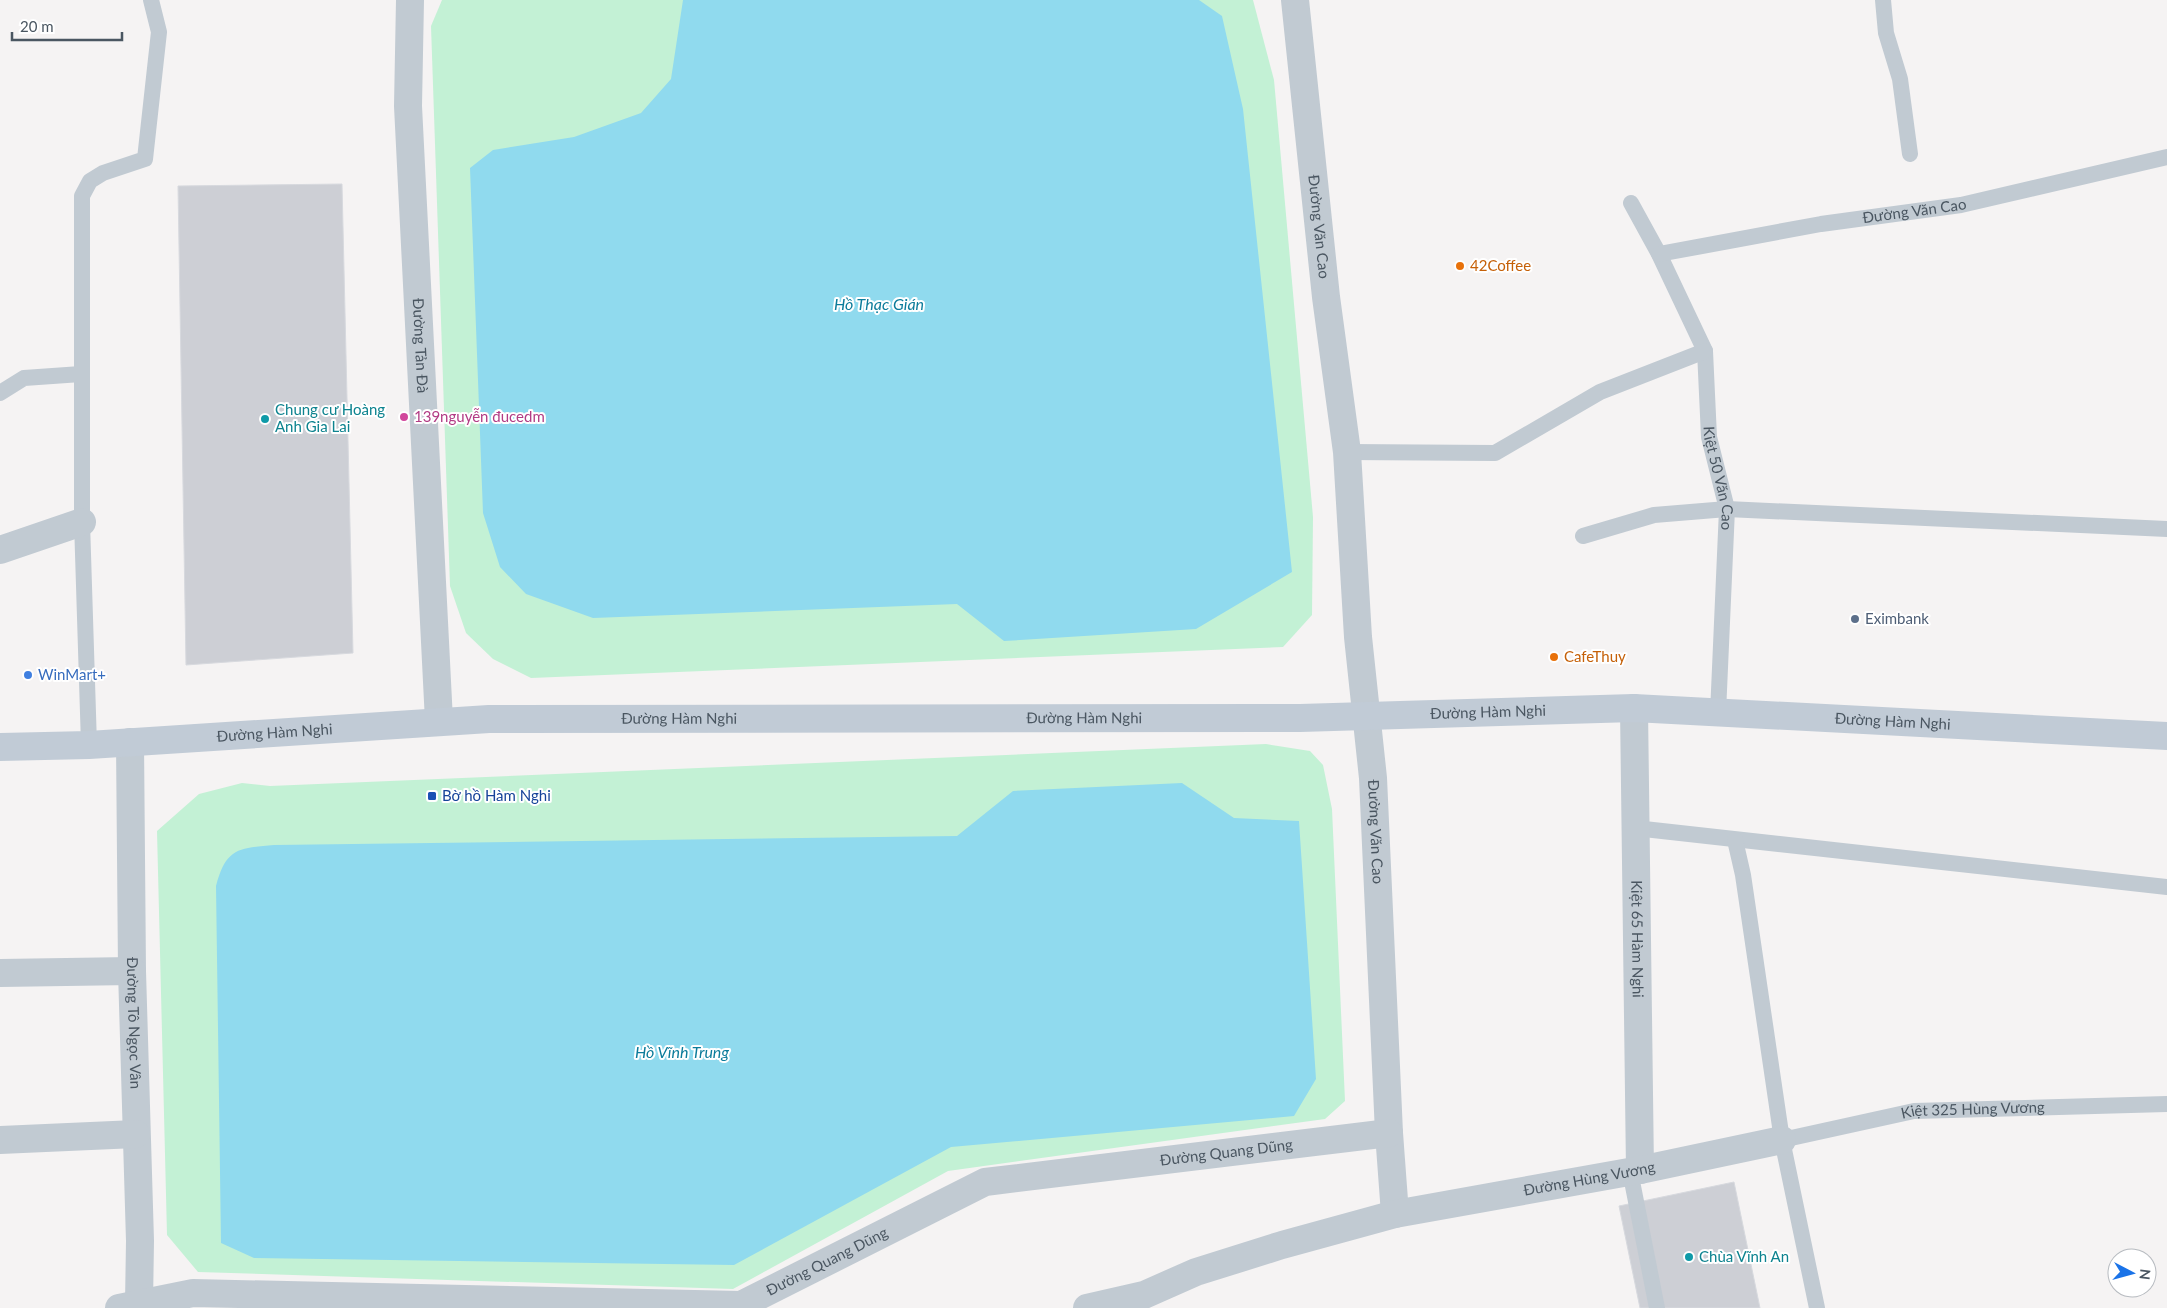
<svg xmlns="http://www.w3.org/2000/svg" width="2167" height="1308" font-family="Lato,sans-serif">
<rect width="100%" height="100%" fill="#f5f3f3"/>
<g fill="#c3f1d5">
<path d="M442,0H1253L1274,80L1313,517L1312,615L1283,647L531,678L493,659L466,633L450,586L431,26Z"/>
<path d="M1266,744L1310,751L1323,765L1332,809L1345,1101L1325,1119L948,1171L733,1289L198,1272L167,1235L157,831L199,794L242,783L270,786Z"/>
</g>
<g fill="#90daee">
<path d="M683,0H1199L1222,16L1243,109L1292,572L1196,629L1004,641L957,604L593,618L526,594L500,567L483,513L470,168L493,150L574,137L641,113L671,79Z"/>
<path d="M1182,783L1234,818L1299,821L1316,1079L1294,1116L951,1147L734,1265L254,1258L221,1243L216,886C226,848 238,848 274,845L957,836L1013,791Z"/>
</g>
<g fill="#cdcfd5" stroke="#d7d9de">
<path d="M342,184L353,653L186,665L178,186Z"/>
<path d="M1734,1182L1760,1308H1640L1619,1206Z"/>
</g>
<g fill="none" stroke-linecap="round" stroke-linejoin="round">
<g stroke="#c1cad2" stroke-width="16">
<path d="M1883,0L1886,33L1900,79L1910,154"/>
<path id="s1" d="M1631,203L1659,254L1705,351L1709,437L1727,509L1718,713"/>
<path id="s2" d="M1659,254L1821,224L1961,205L2167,157"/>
<path d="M0,393L24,378L81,374"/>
<path d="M1347,452L1495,453L1600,392L1705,351"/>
<path d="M1583,536L1654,515L1727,509L2167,529"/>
<path d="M89,745L82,522V196L90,181L103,173L145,159L159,32L151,0"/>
<path d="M1635,828L2167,887"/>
<path d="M1735,840L1743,875L1782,1140L1817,1308"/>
<path id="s3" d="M1782,1140L1914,1111L2167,1104"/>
<path d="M1630,1171L1657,1308"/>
</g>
<g stroke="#c1cad2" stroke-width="28">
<path id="s4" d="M410,0L408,106L439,721"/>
<path id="s5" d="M1295,0L1326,297L1347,452L1358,637L1373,778L1389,1133L1395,1214"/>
<path d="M0,550L82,522"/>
<path id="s6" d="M1634,708L1640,1170"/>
<path id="s7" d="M130,742L132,971L140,1241L139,1304"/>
<path d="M0,973L132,971"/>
<path d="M0,1140L136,1134"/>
<path id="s8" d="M119,1308L193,1293L741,1305L985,1182L1389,1133"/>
<path id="s9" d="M1087,1308L1144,1295L1196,1272L1282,1245L1395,1214L1640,1170L1782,1140"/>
</g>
<path stroke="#c1cbd6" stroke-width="28" id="s10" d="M0,747L89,745L489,719L1300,718L1634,708L2167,736"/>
</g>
<g fill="#e8710a" stroke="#fff" stroke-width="2">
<circle cx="1460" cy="266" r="5"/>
<circle cx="1554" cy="657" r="5"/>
</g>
<circle fill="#d1479c" stroke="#fff" stroke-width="2" cx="404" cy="417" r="5"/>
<g fill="#0f9aa8" stroke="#fff" stroke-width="2">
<circle cx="265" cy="419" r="5"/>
<circle cx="1689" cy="1257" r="5"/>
</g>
<circle fill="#5c6f8a" stroke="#fff" stroke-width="2" cx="1855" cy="619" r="5"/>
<circle fill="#3f7fe0" stroke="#fff" stroke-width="2" cx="28" cy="675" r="5"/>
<rect fill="#1a4fb4" stroke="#fff" stroke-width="2" x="427" y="791" width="10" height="10" rx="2.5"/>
<g text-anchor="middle" stroke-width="4" stroke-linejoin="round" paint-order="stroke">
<g font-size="15" fill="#4a5661" stroke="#fff">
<text dy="5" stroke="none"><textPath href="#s2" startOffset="259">Đường Văn Cao</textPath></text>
<text dy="5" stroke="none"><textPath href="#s5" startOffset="228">Đường Văn Cao</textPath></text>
<text dy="5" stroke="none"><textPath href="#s4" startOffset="346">Đường Tản Đà</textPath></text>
<text dy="5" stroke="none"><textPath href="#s1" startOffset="294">Kiệt 50 Văn Cao</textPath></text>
<text dy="5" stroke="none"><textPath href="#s10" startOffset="1489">Đường Hàm Nghi</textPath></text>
<text dy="5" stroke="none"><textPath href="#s10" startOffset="1085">Đường Hàm Nghi</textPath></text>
<text dy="5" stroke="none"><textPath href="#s10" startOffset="680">Đường Hàm Nghi</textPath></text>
<text dy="5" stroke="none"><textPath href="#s10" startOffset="1894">Đường Hàm Nghi</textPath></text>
<text dy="5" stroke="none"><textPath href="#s10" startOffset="275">Đường Hàm Nghi</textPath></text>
<text dy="5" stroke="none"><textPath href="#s5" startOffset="836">Đường Văn Cao</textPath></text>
<text dy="5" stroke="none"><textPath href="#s6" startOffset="231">Kiệt 65 Hàm Nghi</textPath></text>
<text dy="5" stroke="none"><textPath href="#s7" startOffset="281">Đường Tô Ngọc Vân</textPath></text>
<text dy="5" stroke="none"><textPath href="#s3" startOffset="194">Kiệt 325 Hùng Vương</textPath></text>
<text dy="5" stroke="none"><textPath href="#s8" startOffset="1140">Đường Quang Dũng</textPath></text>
<text dy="5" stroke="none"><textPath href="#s9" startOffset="520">Đường Hùng Vương</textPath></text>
<text dy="5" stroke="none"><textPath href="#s8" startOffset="720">Đường Quang Dũng</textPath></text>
</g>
<g font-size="15" fill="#c56008" stroke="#fff" text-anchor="start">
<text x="1470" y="271">42Coffee</text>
<text x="1564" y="662">CafeThuy</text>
</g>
<g font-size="15" fill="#0d838f" stroke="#fff" text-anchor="start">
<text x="275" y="415">Chung cư Hoàng<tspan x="275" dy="17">Anh Gia Lai</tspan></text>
<text x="1699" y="1262">Chùa Vĩnh An</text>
</g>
<g font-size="15" fill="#b23c85" stroke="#fff" text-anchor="start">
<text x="414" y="422">139nguyễn đucedm</text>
</g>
<g font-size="15" fill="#4e5e75" stroke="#fff" text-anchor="start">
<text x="1865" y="624">Eximbank</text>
</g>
<g font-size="15" fill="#366cbe" stroke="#fff" text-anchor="start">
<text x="38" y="680">WinMart+</text>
</g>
<g font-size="15" fill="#164399" stroke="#fff" text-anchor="start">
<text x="442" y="801">Bờ hồ Hàm Nghi</text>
</g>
<g font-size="16" font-style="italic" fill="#0c7c9b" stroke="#fff">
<text x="879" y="310">Hồ Thạc Gián</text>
<text x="682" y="1058">Hồ Vĩnh Trung</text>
</g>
</g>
<g transform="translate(2132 1273) rotate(96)"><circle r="24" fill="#ffffff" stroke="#b7bbc0"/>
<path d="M0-4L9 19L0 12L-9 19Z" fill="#1a73e8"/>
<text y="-8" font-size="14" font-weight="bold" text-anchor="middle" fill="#4a5661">N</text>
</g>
<path d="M12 32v8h110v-8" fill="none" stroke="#4a5661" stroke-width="2.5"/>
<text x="20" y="32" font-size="15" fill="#4a5661" stroke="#ffffff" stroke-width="4" paint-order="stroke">20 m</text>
</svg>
